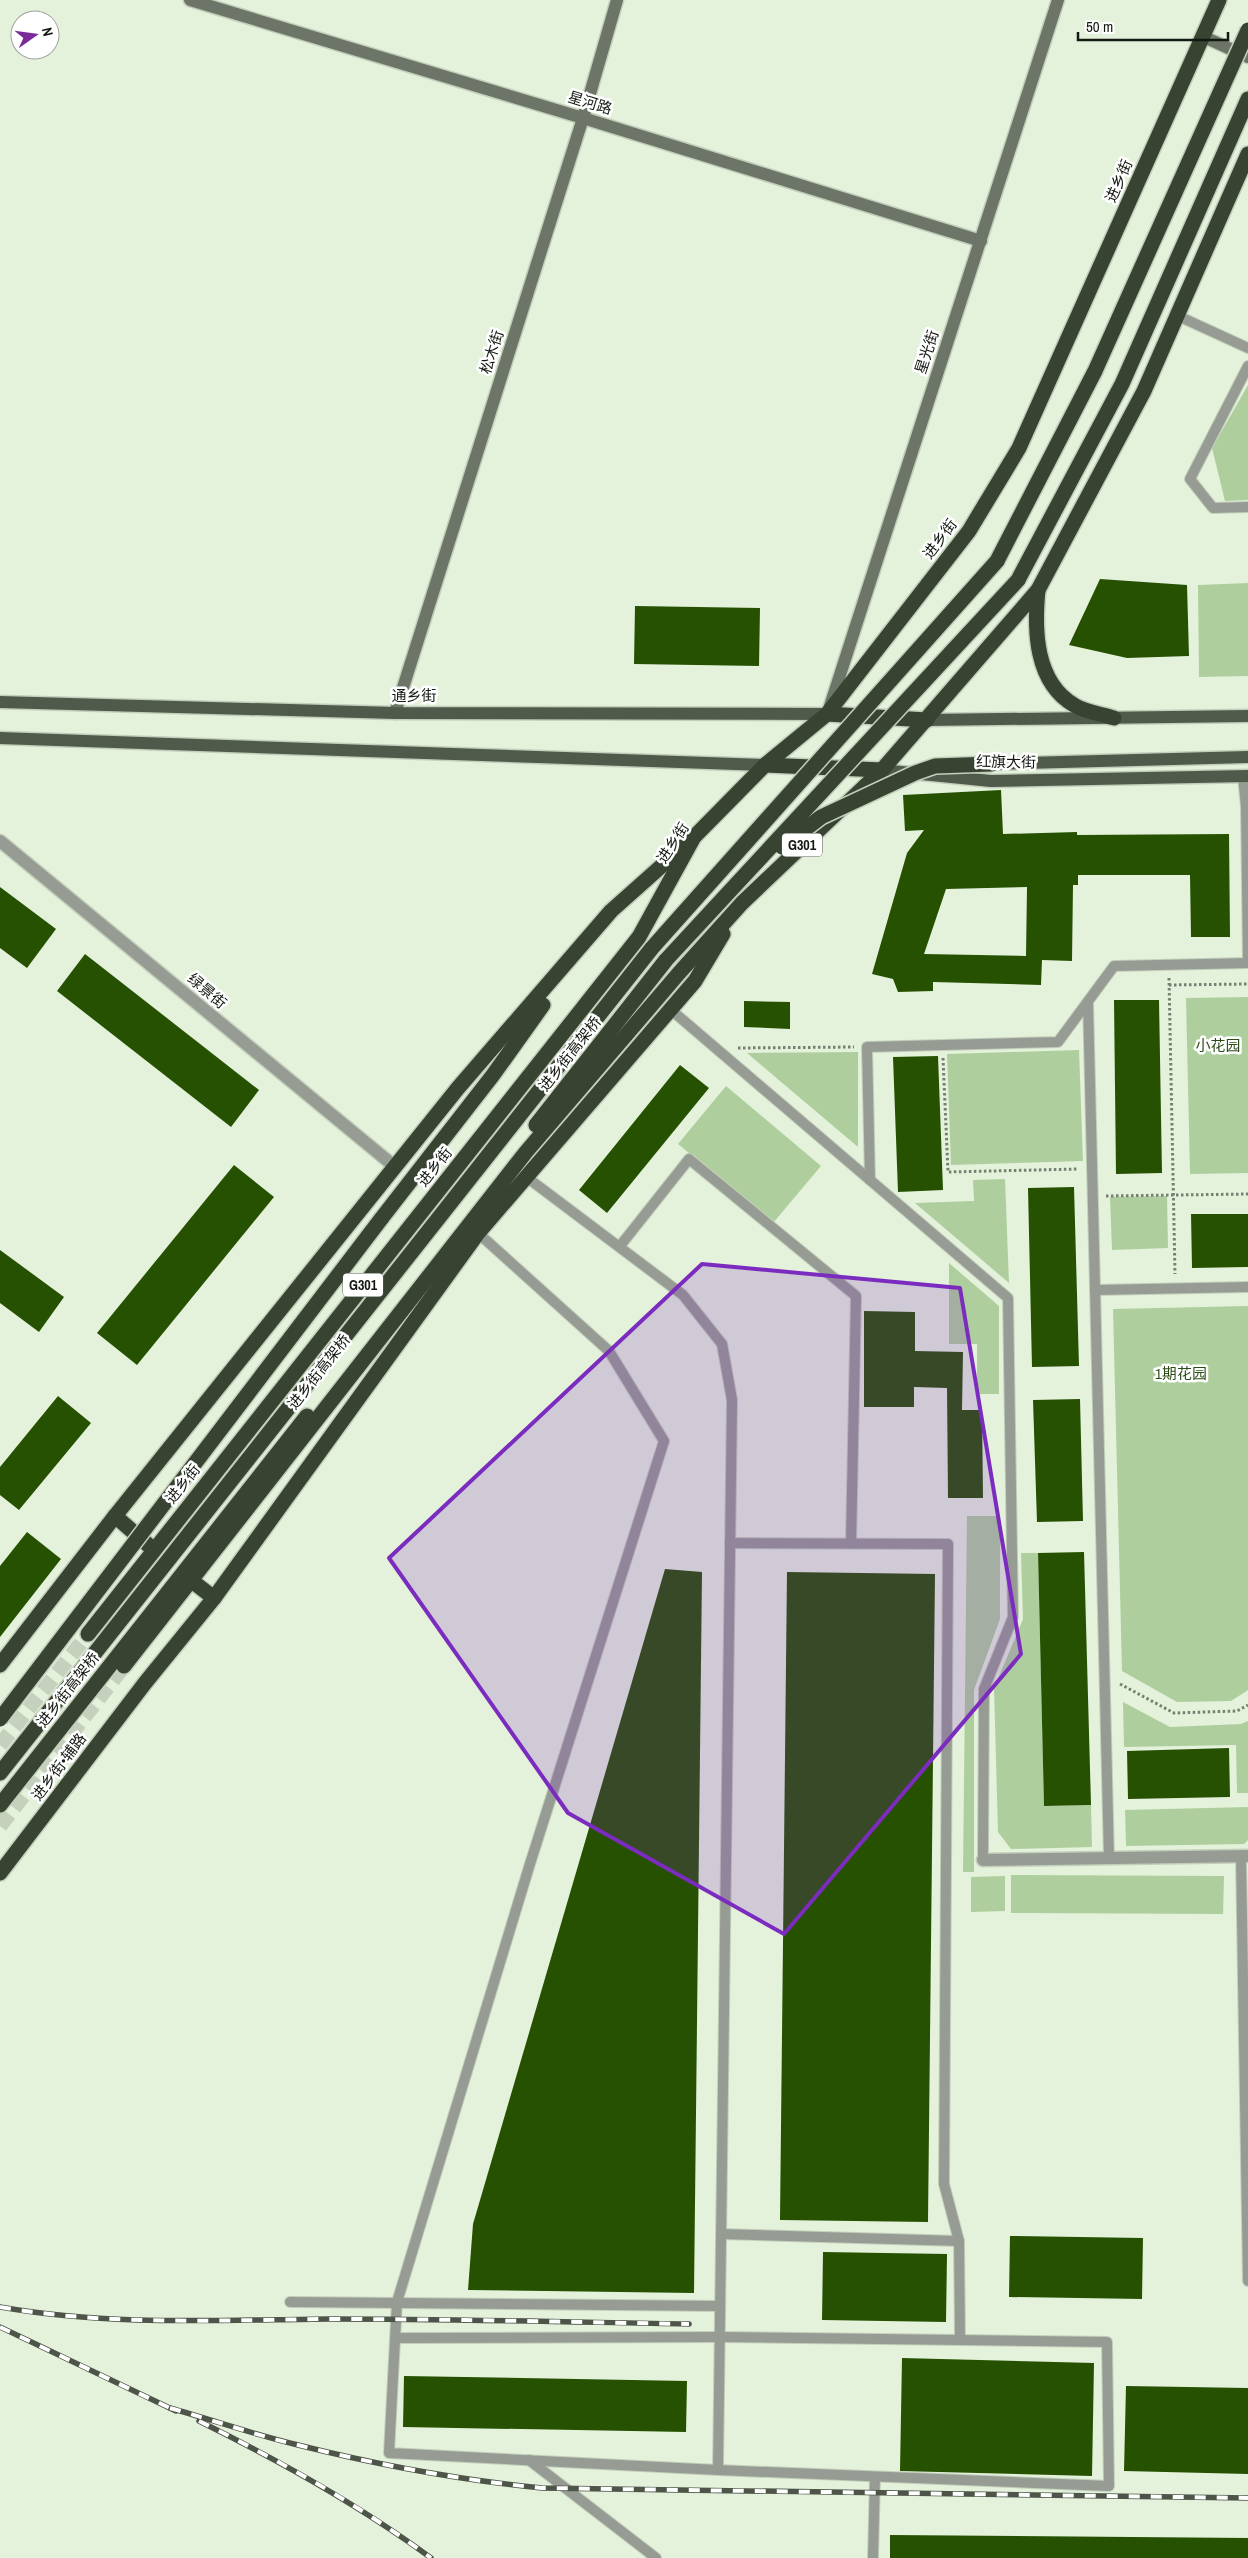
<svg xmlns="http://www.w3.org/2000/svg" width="1248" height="2558" font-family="'Archivo Narrow','Noto Sans SC',sans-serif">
<rect width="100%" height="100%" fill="#e4f2dc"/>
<g fill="#aecf9d">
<path d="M1248,385V500L1225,501L1212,448Z"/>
<path d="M1248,583V676L1199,677L1198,585Z"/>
<path d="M1248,997V1173L1190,1174L1186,998Z"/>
<path d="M1079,1050L1083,1161L951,1165L947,1054Z"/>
<path d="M858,1052V1147L747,1053Z"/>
<path d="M726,1086L821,1166L773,1223L678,1144Z"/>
<path d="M1005,1179L1009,1283L915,1203L974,1201L973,1180Z"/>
<path d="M1167,1196L1168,1248L1112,1250L1110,1197Z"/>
<path d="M949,1263L999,1306V1394H977V1344H949Z"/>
<path d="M1248,1306V1690L1231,1701L1177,1702L1122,1671L1113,1309Z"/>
<path d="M967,1516H1000V1619L974,1690V1872H963Z"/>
<path d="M1021,1553H1038L1044,1806L1091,1805L1092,1847L1011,1849L998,1832L994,1688L1023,1619Z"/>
<path d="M1123,1702L1170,1727L1241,1724L1248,1721V1793H1237L1236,1745L1124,1747Z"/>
<path d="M1248,1807V1840L1244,1844L1126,1846L1125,1810Z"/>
<path d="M1011,1875L1224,1876L1223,1914L1011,1913Z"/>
<path d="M1005,1876V1911L971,1912V1877Z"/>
</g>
<g fill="#265100" fill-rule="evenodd">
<path d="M1100,579L1187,585L1189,656L1127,658L1069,645Z"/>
<path d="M635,606L760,608L759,666L634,664Z"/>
<path d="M1001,790L1003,834L1077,832V835L1229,834L1230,937H1191L1190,875H1078V885H1073L1072,961L1042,960L1041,985L933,982V991L898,992L893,979L872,974L907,853L924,830L905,831L903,795ZM1027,887L1026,956L924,954L946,889Z"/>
<path d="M0,887L56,929L27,968L0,948Z"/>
<path d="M85,954L259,1090L231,1127L57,991Z"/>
<path d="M1114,1000H1159L1162,1173L1116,1174Z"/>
<path d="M744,1001L790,1002V1029L744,1027Z"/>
<path d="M938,1056L943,1190L898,1192L893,1057Z"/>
<path d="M680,1065L709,1088L607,1213L579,1190Z"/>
<path d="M234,1165L274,1197L137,1365L97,1333Z"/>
<path d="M1074,1187L1079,1366L1032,1367L1028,1188Z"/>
<path d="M1191,1214H1248V1267L1192,1268Z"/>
<path d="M0,1250L64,1297L39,1332L0,1303Z"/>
<path d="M864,1311L915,1312V1351L963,1352L962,1410H982L983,1498H948L947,1388L914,1387V1407H864Z"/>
<path d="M58,1396L91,1423L19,1510L0,1495V1467Z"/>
<path d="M1080,1399L1083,1521L1037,1522L1033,1400Z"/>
<path d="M27,1532L61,1559L0,1637V1566Z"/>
<path d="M1084,1552L1091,1805L1044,1806L1038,1553Z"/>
<path d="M665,1569L702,1572L694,2293L468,2290L473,2224Z"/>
<path d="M787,1572L935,1574L928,2222L780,2220Z"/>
<path d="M1229,1748L1230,1797L1128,1799L1127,1751Z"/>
<path d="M1010,2236L1143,2238L1142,2299L1009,2297Z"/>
<path d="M823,2252L947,2254L946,2322L822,2320Z"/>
<path d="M902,2358L1094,2363L1092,2476L900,2471Z"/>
<path d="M404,2376L687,2381L686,2432L403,2427Z"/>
<path d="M1126,2386L1248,2388V2474L1124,2471Z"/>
<path d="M890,2535L1248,2538V2558H890Z"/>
</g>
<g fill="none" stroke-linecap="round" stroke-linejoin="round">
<g stroke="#c5d1bd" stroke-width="15" stroke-dasharray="15 8" stroke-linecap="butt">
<path d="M0,1745L88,1634"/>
<path d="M0,1826L124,1666"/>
</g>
<g stroke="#c3cfbb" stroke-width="12">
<g id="lane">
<path d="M1176,315L1248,348"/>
<path d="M1248,366L1190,479L1213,508L1248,507"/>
<path d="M1243,776L1246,807L1248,963"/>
<path d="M1088,1002L1109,1858"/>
<path d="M670,1009L1008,1298L1013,1617L984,1689L983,1860"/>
<path d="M525,1176L683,1295L722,1344L732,1400L718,2470"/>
<path d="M870,1180L867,1047L1058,1042L1114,966L1248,963"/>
<path d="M620,1246L689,1159L856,1296L851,1543"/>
<path d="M1095,1290L1248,1287"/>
<path d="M730,1543L948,1544L944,2184L959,2241L960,2338"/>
<path d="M1241,1857L1248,2281"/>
<path d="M721,2234L959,2241"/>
<path d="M290,2302L720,2306"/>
<path d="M395,2338L720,2337L1107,2342L1109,2486L718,2470L389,2453L397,2302L529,1867L664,1441L609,1351L478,1233"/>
<path d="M529,2460L656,2558"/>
<path d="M873,2558L875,2477"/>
</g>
</g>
<g stroke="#c3cfbb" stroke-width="15">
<g id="street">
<path d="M0,841L394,1166"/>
<path d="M983,1860L1248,1856"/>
</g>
</g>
<g stroke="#c3cfbb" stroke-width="15">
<g id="secondary">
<path d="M190,0L583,118L981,241"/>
<path d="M1202,36L1248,57"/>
<path d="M829,709L1058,0"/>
<path d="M395,713L583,118L617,0"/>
</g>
</g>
<g stroke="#c3cfbb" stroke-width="15">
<g id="primary">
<path d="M0,702L395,713L827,714"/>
<path d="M927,720L1248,716"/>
<path d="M0,738L765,765"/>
<path d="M992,764L1248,757"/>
<path d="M882,770L991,781L1248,776"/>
</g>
</g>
<g stroke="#c3cfbb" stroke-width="18">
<g id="highway">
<path d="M997,561L1095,371"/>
<path d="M1018,580L1122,384L1248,99"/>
<path d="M1038,590C1034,630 1035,682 1074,705C1085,712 1102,714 1114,718"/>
<path d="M827,714L927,720"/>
<path d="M765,765L882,770"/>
<path d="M536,1125L666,960"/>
<path d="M381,1219L493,1075L543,1005"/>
<path d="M115,1516L154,1550"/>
<path d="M192,1581L214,1598"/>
<path d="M88,1634L639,937L694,837L765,765L827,714L969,531L1019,448L1219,0"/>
<path d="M0,1665L115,1516L458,1088L611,911L684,846"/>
<path d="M124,1666L526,1152L679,973L742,903L882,770L1038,590L1144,391L1248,154"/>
<path d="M0,1773L652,948"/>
<path d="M0,1805L307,1416"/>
<path d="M0,1873L145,1683L214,1598L478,1233L695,981L723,934"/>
</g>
</g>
<g stroke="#767f71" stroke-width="3" stroke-dasharray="2.5 2.5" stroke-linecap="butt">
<path d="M1169,978L1175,1274"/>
<path d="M1169,985L1248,984"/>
<path d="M738,1048L854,1047"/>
<path d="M943,1058L948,1172L1078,1169"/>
<path d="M1106,1196L1248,1194"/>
<path d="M1120,1684L1174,1713L1237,1711L1248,1705"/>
</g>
<use href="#lane" stroke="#969c93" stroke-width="10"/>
<use href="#street" stroke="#969c93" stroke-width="12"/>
<use href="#secondary" stroke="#6d7568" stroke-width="12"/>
<use href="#primary" stroke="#505a4b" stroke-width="12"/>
<use href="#highway" stroke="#384332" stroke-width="15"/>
<g stroke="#4d5448" stroke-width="5.5">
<g id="rail">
<path d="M0,2307C108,2326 220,2320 329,2319C449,2319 569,2322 689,2324"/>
<path d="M0,2327L176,2411"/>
<path d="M170,2408C213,2420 255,2435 298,2445C378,2465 460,2480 542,2488L1248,2498"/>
<path d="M199,2421C280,2461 358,2504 431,2558"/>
</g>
</g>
<use href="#rail" stroke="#fff" stroke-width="4" stroke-dasharray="11" stroke-linecap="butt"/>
<g stroke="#c3cfbb" stroke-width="18" stroke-linecap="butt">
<g id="highway-bridge">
<path d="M1095,371L1248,30"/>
<path d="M782,847L821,817L915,773L935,766L992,764"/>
<path d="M652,948L997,561"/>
<path d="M666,960L1018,580"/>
<path d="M0,1719L381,1219"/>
</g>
</g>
<use href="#highway-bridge" stroke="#384332" stroke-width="15"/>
</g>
<path fill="#7b2cbf" fill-opacity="0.2" stroke="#7b2cbf" stroke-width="4" stroke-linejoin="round" d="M702,1264L960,1288L1021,1654L784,1934L568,1813L389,1558Z"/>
<g text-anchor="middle" stroke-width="5" stroke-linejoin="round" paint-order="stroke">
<g fill="#fff" stroke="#5a5d58" stroke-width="1">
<rect x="782" y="833.5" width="40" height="23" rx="4"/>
<rect x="343" y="1273.5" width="40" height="23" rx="4"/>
</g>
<g font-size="14" font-weight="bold" fill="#131810">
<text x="802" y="850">G301</text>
<text x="363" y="1290">G301</text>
</g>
<g font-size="15" fill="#131810" stroke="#fff">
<text transform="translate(590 103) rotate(17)" y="5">星河路</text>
<text transform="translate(1119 181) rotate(-66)" y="5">进乡街</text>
<text transform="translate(492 352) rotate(-72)" y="5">松木街</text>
<text transform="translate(927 352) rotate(-72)" y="5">星光街</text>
<text transform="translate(940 539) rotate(-53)" y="5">进乡街</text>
<text x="414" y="701">通乡街</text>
<text transform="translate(1006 762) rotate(1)" y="5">红旗大街</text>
<text transform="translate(673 843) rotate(-57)" y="5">进乡街</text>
<text transform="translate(207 991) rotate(40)" y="5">绿景街</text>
<text transform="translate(570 1054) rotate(-52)" y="5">进乡街高架桥</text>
<text transform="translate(435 1167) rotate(-52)" y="5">进乡街</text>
<text transform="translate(319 1372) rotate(-52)" y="5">进乡街高架桥</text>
<text transform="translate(183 1484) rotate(-52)" y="5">进乡街</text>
<text transform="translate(68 1690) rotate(-52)" y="5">进乡街高架桥</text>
<text transform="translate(59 1767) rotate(-53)" y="5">进乡街•辅路</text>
</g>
<g font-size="15" fill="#2c4c17" stroke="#fff">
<text x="1218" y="1051">小花园</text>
<text x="1181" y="1379">1期花园</text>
</g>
</g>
<g transform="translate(35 35) rotate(76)"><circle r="24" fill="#ffffff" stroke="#a1a39f"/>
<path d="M0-4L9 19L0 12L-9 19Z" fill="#7b2a9a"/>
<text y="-8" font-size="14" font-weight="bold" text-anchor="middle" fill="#131810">N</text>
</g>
<path d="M1078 32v8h150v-8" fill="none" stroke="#131810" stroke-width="2.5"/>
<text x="1086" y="32" font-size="15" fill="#131810" stroke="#ffffff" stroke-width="4" paint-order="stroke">50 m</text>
</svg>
